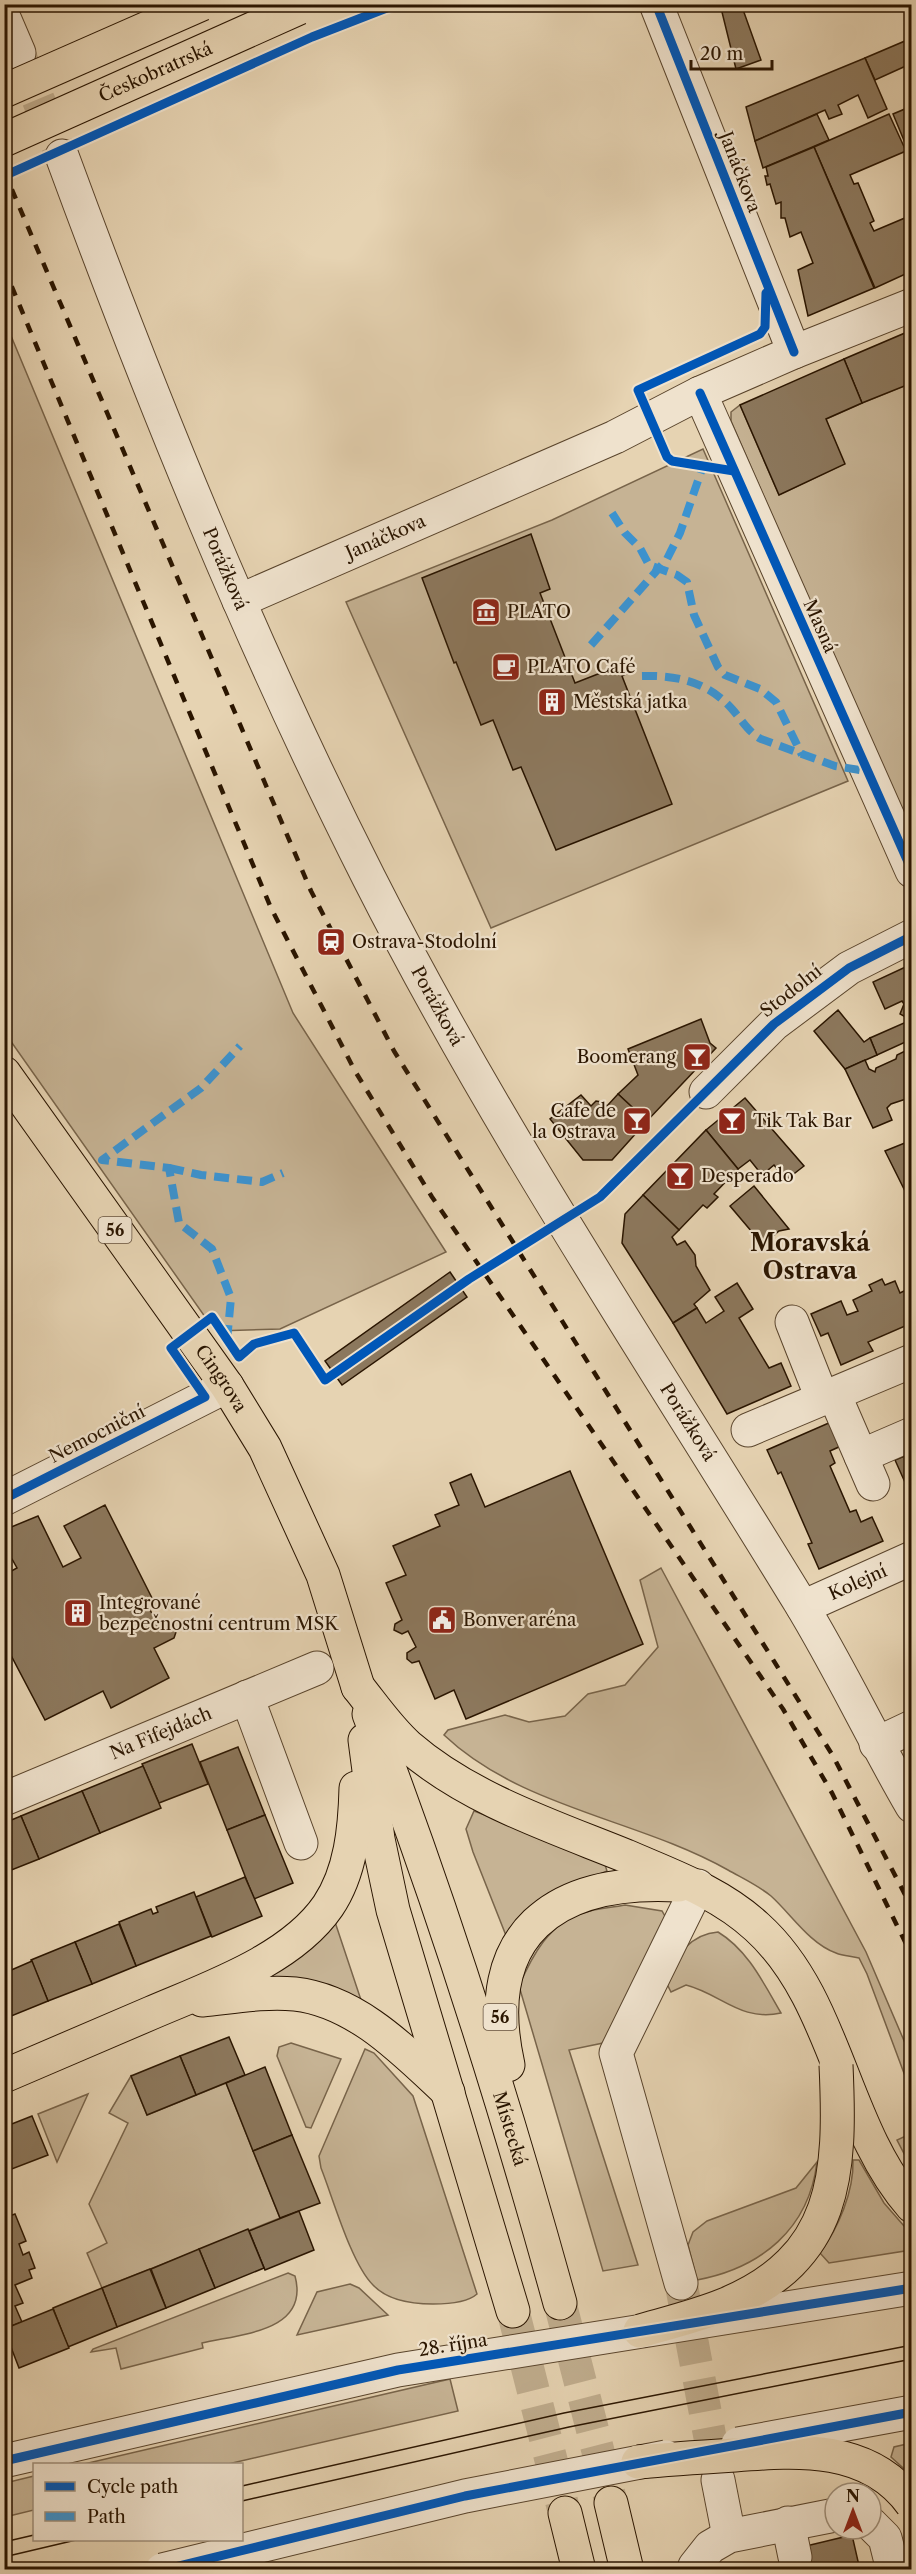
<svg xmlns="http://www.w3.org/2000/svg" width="916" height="2574" font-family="'Libre Caslon Text',serif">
<rect width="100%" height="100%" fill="#e6d3b2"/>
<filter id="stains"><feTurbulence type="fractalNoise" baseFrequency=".00333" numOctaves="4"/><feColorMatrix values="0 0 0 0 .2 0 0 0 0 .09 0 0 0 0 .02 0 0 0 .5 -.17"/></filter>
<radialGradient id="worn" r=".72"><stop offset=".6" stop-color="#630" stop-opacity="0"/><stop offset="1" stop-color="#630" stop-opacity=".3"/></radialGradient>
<g fill="#c6b394" stroke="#78644a" stroke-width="1.5">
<path d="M4,319L293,1013L446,1252L280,1329L215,1331L5,1033Z"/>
<path d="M844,359L862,403L911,383V835L731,421V412L740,405L779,495L844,464L826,419L862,403Z"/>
<path d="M703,449L848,781L491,928L346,602L552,520Z"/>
<path d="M661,1568L866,1952L911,2057V2092L867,1974L859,1958C851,1956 843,1956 836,1953C810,1944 791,1914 771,1896C759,1886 742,1878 728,1870C638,1819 521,1808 444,1735L448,1730L505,1715L529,1722L565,1716L588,1694L625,1685L658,1647L640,1580Z"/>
<path d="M474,1811L603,1858L607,1871L538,1900L507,1938L473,1852L466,1829Z"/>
<path d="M625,1905L662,1911L666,1918L603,2043L569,2050L638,2265L603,2271L519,1986C532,1956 549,1923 583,1913C596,1908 611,1908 625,1905Z"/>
<path d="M335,1922L363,2006L243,1980Z"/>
<path d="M718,1932C748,1950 764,1984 781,2013C741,2022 721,1994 686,1985L671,1992L664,1978C677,1956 690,1934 718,1932Z"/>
<path d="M291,2043L341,2059L311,2128L306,2127L277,2056L279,2047Z"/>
<path d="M365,2049L374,2053L413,2096L477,2294C467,2303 446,2304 433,2304C412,2304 388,2301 373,2285C351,2263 333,2198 321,2168L319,2156Z"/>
<path d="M131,2076L147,2115L226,2083L280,2218L102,2288L87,2253L107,2243L89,2204L128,2123L109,2113Z"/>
<path d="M88,2094L57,2162L38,2114Z"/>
<path d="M911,2129V2167L897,2140L908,2135Z"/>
<path d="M853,2160H859L884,2203L911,2234V2250L829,2263L820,2253C838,2228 854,2192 853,2160Z"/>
<path d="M817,2162C809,2229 761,2268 697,2280L688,2245L693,2232L707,2221L796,2188Z"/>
<path d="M288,2273L295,2276C310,2332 240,2334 202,2343L203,2348L121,2369L116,2348L91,2352L93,2349Z"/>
<path d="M350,2284L359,2288L388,2315L297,2335L317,2292Z"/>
<path d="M450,2379L458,2411L228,2464H84Z"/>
<path d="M911,2443H912L911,2475L891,2457L894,2447Z"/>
<path d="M34,2476V2510L5,2517V2483Z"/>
</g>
<g fill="#8c785d" stroke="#2a1500" stroke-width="1.5">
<path d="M720,4H741L761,60L736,69Z"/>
<path d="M912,38V60L907,62L908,65L875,80L865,58Z"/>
<path d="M865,58L887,109L868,118L858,95L838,105L842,114L829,119L825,110L755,141L746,107Z"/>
<path d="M912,106V149L908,150L893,114Z"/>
<path d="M817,114L829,140L763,168L755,141Z"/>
<path d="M889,114L906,151L850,175L854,184L858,183L874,221L870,223L874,231L912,215V271L875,288L814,147Z"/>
<path d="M814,147L874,288L808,316L798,270L813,263L801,232L790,237L785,218H781V202L776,204L770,184L767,185L765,176H768L766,167Z"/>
<path d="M912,330V383L862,403L844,359Z"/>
<path d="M844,359L862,403L826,419L845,464L779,495L740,405Z"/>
<path d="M531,534L550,589L540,593L575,683L626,663L630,672L622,676L672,804L556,850L521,767L513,770L493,720L481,725L456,662L454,663L422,578Z"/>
<path d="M912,964V1039L877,1055L870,1038L911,1020L900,1014L904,1004L902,1001L885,1009L873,982Z"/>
<path d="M838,1010L864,1042L870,1038L877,1055L845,1069L814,1031Z"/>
<path d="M701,1019L710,1043L716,1048L647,1121L618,1094L638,1075L628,1049Z"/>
<path d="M907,1050L912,1052V1097L891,1104L887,1108L892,1120L873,1128L845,1069L865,1060L869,1069L875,1072L876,1068L896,1059L897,1055Z"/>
<path d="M618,1094L647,1121L612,1160H583L550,1119L581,1095L591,1106L596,1101L602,1102L607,1106Z"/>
<path d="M745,1098L804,1166L786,1180L774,1165L762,1175L750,1160L738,1169L706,1130Z"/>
<path d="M706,1130L738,1169L714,1194L718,1197L707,1208L703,1205L679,1230L643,1195Z"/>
<path d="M912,1140V1193L907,1195L885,1151Z"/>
<path d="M754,1186L789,1229L779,1231L763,1245L730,1206Z"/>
<path d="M643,1195L679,1230L672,1237L677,1245L685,1241L695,1255L696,1266L710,1290L694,1304L697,1308L673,1323L622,1243L625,1214Z"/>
<path d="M450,1272L467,1297L342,1385L325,1361Z"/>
<path d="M882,1279L885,1285L895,1281L900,1293L912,1287V1323L868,1342L873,1351L841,1365L828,1333L821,1336L811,1314L841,1301L847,1315L858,1311L853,1300L872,1291L869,1285Z"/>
<path d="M737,1283L753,1309L739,1318L769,1368L781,1363L791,1386L727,1414L673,1323L697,1308L706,1323L724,1311L715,1297Z"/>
<path d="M831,1422L841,1446L830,1451L835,1463L830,1466L850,1512L856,1510L861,1522L872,1517L883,1541L819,1569L808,1544L812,1543L781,1472L778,1474L767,1450Z"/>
<path d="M912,1453V1498L895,1460Z"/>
<path d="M570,1471L643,1644L466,1719L454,1690L435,1699L419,1661L412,1663L407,1659V1653L416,1647L408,1631L402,1634L394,1630L395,1624L402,1620L386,1583L406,1575L393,1546L440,1526L435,1515L459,1505L450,1483L471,1474L485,1507Z"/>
<path d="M105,1505L153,1600L147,1604L158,1625L165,1621L172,1624L176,1632L174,1638L154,1648L169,1678L111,1708L103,1691L45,1720L4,1642V1572L6,1574L17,1568L12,1559L4,1555V1530L38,1516L63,1567L81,1558L64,1526Z"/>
<path d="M192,1744L208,1784L159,1803L142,1764Z"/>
<path d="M238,1747L265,1815L227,1830L200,1762Z"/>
<path d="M143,1766L161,1808L100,1833L82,1791Z"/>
<path d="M82,1791L100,1833L39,1859L21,1816Z"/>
<path d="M265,1815L293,1883L254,1899L227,1830Z"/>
<path d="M21,1816L39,1859L4,1873V1823Z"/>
<path d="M245,1877L262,1916L212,1937L196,1897Z"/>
<path d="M194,1892L211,1936L136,1966L119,1922L151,1909L153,1914L158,1912L156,1907Z"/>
<path d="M119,1924L136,1966L92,1984L75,1942Z"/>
<path d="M75,1942L92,1984L48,2001L31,1960Z"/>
<path d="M32,1961L48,2001L4,2019V1965L9,1971Z"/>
<path d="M229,2037L245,2075L196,2095L180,2056Z"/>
<path d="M180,2056L196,2095L147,2115L131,2076Z"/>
<path d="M265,2067L292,2135L253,2151L226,2083Z"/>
<path d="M32,2116L48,2155L4,2172V2127Z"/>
<path d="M292,2135L320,2203L280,2218L253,2151Z"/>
<path d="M299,2211L314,2250L265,2270L249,2231Z"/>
<path d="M15,2214L26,2241L19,2244L23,2255L29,2252L35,2268L29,2270L32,2278L15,2285L23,2303L15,2306L22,2322L4,2329V2218Z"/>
<path d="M248,2229L264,2268L215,2288L199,2249Z"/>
<path d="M199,2249L215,2288L166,2308L151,2269Z"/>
<path d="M150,2269L166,2308L117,2327L102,2288Z"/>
<path d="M102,2288L117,2327L68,2347L53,2308Z"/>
<path d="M53,2309L69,2348L19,2368L4,2329Z"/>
<path d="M852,2535L860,2570H784L782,2560L802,2547Z"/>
</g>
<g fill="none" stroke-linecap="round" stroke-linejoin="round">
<g stroke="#c0ad8e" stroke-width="33" stroke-dasharray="33 16" stroke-linecap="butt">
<path d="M19,54L62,156"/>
<path d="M681,2283L718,2480"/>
</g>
<g stroke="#c0ad8e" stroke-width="33" stroke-dasharray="33 16" stroke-linecap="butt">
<path d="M560,2303L610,2498"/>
<path d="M513,2311L563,2507"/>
</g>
<g stroke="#59442c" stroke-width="35">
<g id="minor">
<path d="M656,4L794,352"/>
<path d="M4,18L19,53"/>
<path id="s1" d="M62,156C152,401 251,645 369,878C496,1129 653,1362 799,1601C840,1668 873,1739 912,1806"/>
<path d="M700,393L912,871"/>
<path id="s2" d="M239,601L615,437L700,393L794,352L912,305"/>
<path d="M706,1092L774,1024L849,968L912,936"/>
<path d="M792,1322L822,1398"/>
<path d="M834,1394L873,1484"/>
<path d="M748,1430L912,1361"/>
<path d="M861,1456L912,1434"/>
<path d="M4,1499L227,1386"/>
<path id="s3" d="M803,1607L912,1558"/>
<path d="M247,1697L301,1843"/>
<path d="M876,1744L912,1727"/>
<path id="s4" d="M4,1799L317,1668"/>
<path d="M681,2283L616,2053L698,1886"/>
<path d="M718,2480L729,2536"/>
<path d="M788,2523L795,2557"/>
<path d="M871,2524L885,2538L893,2570"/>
<path d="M696,2570L695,2566L710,2547L729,2536L835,2515"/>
</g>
</g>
<g stroke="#2a1500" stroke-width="35">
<g id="major">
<path id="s5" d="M4,1073L227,1386L265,1448L323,1575L358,1687"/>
</g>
</g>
<g stroke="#2a1500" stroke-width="35">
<g id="highway">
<path d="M358,1687C374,1707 389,1729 408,1746C469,1799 552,1826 626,1856C672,1876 719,1892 757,1927C837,1999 842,2127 912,2206"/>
<path id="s6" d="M369,1714C443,1907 505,2104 560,2303"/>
<path d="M365,1740L378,1839L393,1910L513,2311"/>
<path d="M202,2000C232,1997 264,1991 295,1994C357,2001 405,2052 448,2092"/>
<path d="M508,2065C479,1934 554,1878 679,1885"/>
<path d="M4,2076C53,2055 102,2034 151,2013C209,1988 291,1960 328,1906C351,1872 355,1828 356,1788"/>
<path d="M611,2503L627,2570"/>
<path d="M565,2513L579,2570"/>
</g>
</g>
<use href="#minor" stroke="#efe2cd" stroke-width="33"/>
<use href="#major" stroke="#e6d3b2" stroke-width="33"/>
<use href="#highway" stroke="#e6d3b2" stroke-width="33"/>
<g stroke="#2a1500" stroke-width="1.5">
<path d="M242,2486L564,2413L912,2345"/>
<path d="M242,2501L569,2427L912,2359"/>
<path d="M4,2542L34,2535"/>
<path d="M4,2557L76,2540"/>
</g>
<g stroke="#2a1500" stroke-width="4.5" stroke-dasharray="10 10" stroke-linecap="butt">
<path d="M4,171L311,891L394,1051L833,1756L912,1908"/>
<path d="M4,268L271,908L355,1071L432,1197L783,1709L832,1793L912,1956"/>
</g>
<g stroke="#59442c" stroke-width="35" stroke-linecap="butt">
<g id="minor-bridge">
<path d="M738,2444L912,2412"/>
<path d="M4,2461L398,2370L912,2288"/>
<path d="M162,2570L465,2496L666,2457"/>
</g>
</g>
<g stroke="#2a1500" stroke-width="35" stroke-linecap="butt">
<g id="major-bridge">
<path d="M4,91L202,4"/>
<path id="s7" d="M4,140L299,8"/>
</g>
</g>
<g stroke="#2a1500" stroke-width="35" stroke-linecap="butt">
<g id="highway-bridge">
<path d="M640,2331C668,2323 697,2316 724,2305C838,2258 841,2174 836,2065"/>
<path d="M638,2462C671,2459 703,2457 735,2455C798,2450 870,2445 912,2504"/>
</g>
</g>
<use href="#minor-bridge" stroke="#efe2cd" stroke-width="33"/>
<use href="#major-bridge" stroke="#e6d3b2" stroke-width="33"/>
<use href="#highway-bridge" stroke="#e6d3b2" stroke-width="33"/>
<g stroke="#3c93d0" stroke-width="8" stroke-dasharray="15 8" stroke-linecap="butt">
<path d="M612,513L625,533L640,548L649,565L677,575L687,582L694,615L718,667L725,675L760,689L776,702L802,755"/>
<path d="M591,645L667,559L680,533L703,466"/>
<path d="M642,676C677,675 708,682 732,709C742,720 748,732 761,739L835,766L866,771"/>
<path d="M169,1168L201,1175L262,1182L283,1173"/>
<path d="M227,1340L231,1298L212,1249L179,1223L169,1168L102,1160L201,1088L240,1046"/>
</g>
<g stroke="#efe2cd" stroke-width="13">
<g id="cycleway">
<path d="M656,4L794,352"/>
<path d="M4,176L312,37L397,4"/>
<path d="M700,393L912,871"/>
<path d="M734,471L672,461L667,457L638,390L760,334L765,327L766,293"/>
<path d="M4,1499L205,1397L171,1348L212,1317L239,1357L254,1344L294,1333L325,1380L469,1279L600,1197L774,1024L849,968L912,936"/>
<path d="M4,2461L398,2370L912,2288"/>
<path d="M162,2570L465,2496L912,2412"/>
</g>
</g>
<use href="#cycleway" stroke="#0057b8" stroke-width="9"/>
</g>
<defs>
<g id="museum-square" transform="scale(1.5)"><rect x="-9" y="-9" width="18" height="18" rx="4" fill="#8f2418" stroke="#efe2cd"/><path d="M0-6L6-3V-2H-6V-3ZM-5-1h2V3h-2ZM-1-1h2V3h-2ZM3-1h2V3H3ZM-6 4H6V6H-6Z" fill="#fff"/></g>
<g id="cafe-square" transform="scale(1.5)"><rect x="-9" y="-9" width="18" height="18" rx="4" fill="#8f2418" stroke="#efe2cd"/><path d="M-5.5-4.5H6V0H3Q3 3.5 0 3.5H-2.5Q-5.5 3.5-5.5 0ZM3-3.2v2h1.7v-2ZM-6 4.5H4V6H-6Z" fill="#fff"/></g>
<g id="building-square" transform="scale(1.5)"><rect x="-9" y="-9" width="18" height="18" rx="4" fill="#8f2418" stroke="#efe2cd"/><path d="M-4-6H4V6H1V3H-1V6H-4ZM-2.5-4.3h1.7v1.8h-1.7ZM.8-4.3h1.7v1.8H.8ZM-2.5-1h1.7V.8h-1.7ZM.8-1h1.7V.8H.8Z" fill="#fff"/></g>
<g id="station-square" transform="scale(1.5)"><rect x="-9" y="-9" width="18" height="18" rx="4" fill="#8f2418" stroke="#efe2cd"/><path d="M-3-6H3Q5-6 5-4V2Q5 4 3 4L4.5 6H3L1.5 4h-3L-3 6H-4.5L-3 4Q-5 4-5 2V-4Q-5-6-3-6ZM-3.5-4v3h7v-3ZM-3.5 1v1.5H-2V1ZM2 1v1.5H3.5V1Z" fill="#fff"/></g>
<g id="bar-square" transform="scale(1.5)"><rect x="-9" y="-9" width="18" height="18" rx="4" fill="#8f2418" stroke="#efe2cd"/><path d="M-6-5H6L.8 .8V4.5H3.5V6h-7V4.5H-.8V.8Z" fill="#fff"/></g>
<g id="civic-square" transform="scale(1.5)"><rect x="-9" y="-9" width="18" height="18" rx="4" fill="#8f2418" stroke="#efe2cd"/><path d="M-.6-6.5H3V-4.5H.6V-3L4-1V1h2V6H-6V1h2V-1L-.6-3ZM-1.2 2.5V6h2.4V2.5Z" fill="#fff"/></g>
</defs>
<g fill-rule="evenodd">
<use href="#museum-square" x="486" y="612"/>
<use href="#cafe-square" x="506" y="667"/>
<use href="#building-square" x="552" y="702"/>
<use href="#station-square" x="331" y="942"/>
<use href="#bar-square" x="697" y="1057"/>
<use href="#bar-square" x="637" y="1121"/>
<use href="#bar-square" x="732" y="1121"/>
<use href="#bar-square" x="680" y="1176"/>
<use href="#building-square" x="78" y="1613"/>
<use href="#civic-square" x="442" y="1620"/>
</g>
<g text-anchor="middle" stroke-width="4.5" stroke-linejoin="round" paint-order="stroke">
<g fill="#efe2cd" stroke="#65523e" stroke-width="1.5">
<rect x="98.5" y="1217" width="33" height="26" rx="4.5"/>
<rect x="483.5" y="2004" width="33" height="26" rx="4.5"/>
</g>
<g font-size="16" font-weight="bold" fill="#2a1500">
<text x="115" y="1236">56</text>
<text x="500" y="2023">56</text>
</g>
<g font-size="18" fill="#2a1500" stroke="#efe2cd">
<text dy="6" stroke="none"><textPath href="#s7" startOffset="166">Českobratrská</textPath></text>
<text transform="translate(740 172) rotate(69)" y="6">Janáčkova</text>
<text dy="6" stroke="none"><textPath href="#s2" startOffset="160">Janáčkova</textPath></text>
<text dy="6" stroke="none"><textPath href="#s1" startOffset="444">Porážková</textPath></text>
<text transform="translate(820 626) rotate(66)" y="6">Masná</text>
<text transform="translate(791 991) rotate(-38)" y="6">Stodolní</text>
<text dy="6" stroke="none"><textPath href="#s1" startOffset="930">Porážková</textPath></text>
<text dy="6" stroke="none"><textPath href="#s5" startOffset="375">Cingrova</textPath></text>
<text dy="6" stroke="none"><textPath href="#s1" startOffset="1416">Porážková</textPath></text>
<text transform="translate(97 1434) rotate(-27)" y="6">Nemocniční</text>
<text dy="6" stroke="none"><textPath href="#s3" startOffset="60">Kolejní</textPath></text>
<text dy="6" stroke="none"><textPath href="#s4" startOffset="170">Na Fifejdách</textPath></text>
<text dy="6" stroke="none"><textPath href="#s6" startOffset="438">Místecká</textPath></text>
<text transform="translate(453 2345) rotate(-9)" y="6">28. října</text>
</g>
<g font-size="18" fill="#2a1500" stroke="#efe2cd" text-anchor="start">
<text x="507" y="618">PLATO</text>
<text x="527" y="673">PLATO Café</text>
<text x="573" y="708">Městská jatka</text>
<text x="352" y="948">Ostrava-Stodolní</text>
<text x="676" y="1063" text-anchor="end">Boomerang</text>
<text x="616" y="1117" text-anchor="end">Cafe de<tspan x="616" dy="21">la Ostrava</tspan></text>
<text x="753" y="1127">Tik Tak Bar</text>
<text x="701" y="1182">Desperado</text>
<text x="99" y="1609">Integrované<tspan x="99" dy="21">bezpečnostní centrum MSK</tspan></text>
<text x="463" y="1626">Bonver aréna</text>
</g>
<g font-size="24" font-weight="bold" fill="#2a1500" stroke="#efe2cd">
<text x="810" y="1251">Moravská<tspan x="810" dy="28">Ostrava</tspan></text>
</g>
</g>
<rect width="916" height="2574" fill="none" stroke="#e6d3b2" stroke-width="24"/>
<rect x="6" y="6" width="904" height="2562" fill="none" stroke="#2a1500" stroke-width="3"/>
<rect x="12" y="12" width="892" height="2550" fill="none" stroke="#2a1500" stroke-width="1.5"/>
<rect x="33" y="2463" width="210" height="78" fill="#efe2cd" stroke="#a0907b" stroke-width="1.5"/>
<rect x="45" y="2482" width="30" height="9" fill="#0057b8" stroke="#a0907b" stroke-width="1.5"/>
<text x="87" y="2493" font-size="18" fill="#2a1500">Cycle path</text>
<rect x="45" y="2512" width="30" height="9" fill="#3c93d0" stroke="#a0907b" stroke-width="1.5"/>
<text x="87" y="2523" font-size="18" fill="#2a1500">Path</text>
<g transform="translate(853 2511)"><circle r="28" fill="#efe2cd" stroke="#a0907b" stroke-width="1.5"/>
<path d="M0-4.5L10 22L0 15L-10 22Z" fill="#8f2418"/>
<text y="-9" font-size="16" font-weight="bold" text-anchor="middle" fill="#2a1500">N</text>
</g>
<path d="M691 60v9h81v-9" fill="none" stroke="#2a1500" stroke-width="3"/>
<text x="700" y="60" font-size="18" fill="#2a1500" stroke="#efe2cd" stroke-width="4.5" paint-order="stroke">20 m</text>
<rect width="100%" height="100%" filter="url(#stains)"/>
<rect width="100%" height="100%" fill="url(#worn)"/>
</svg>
